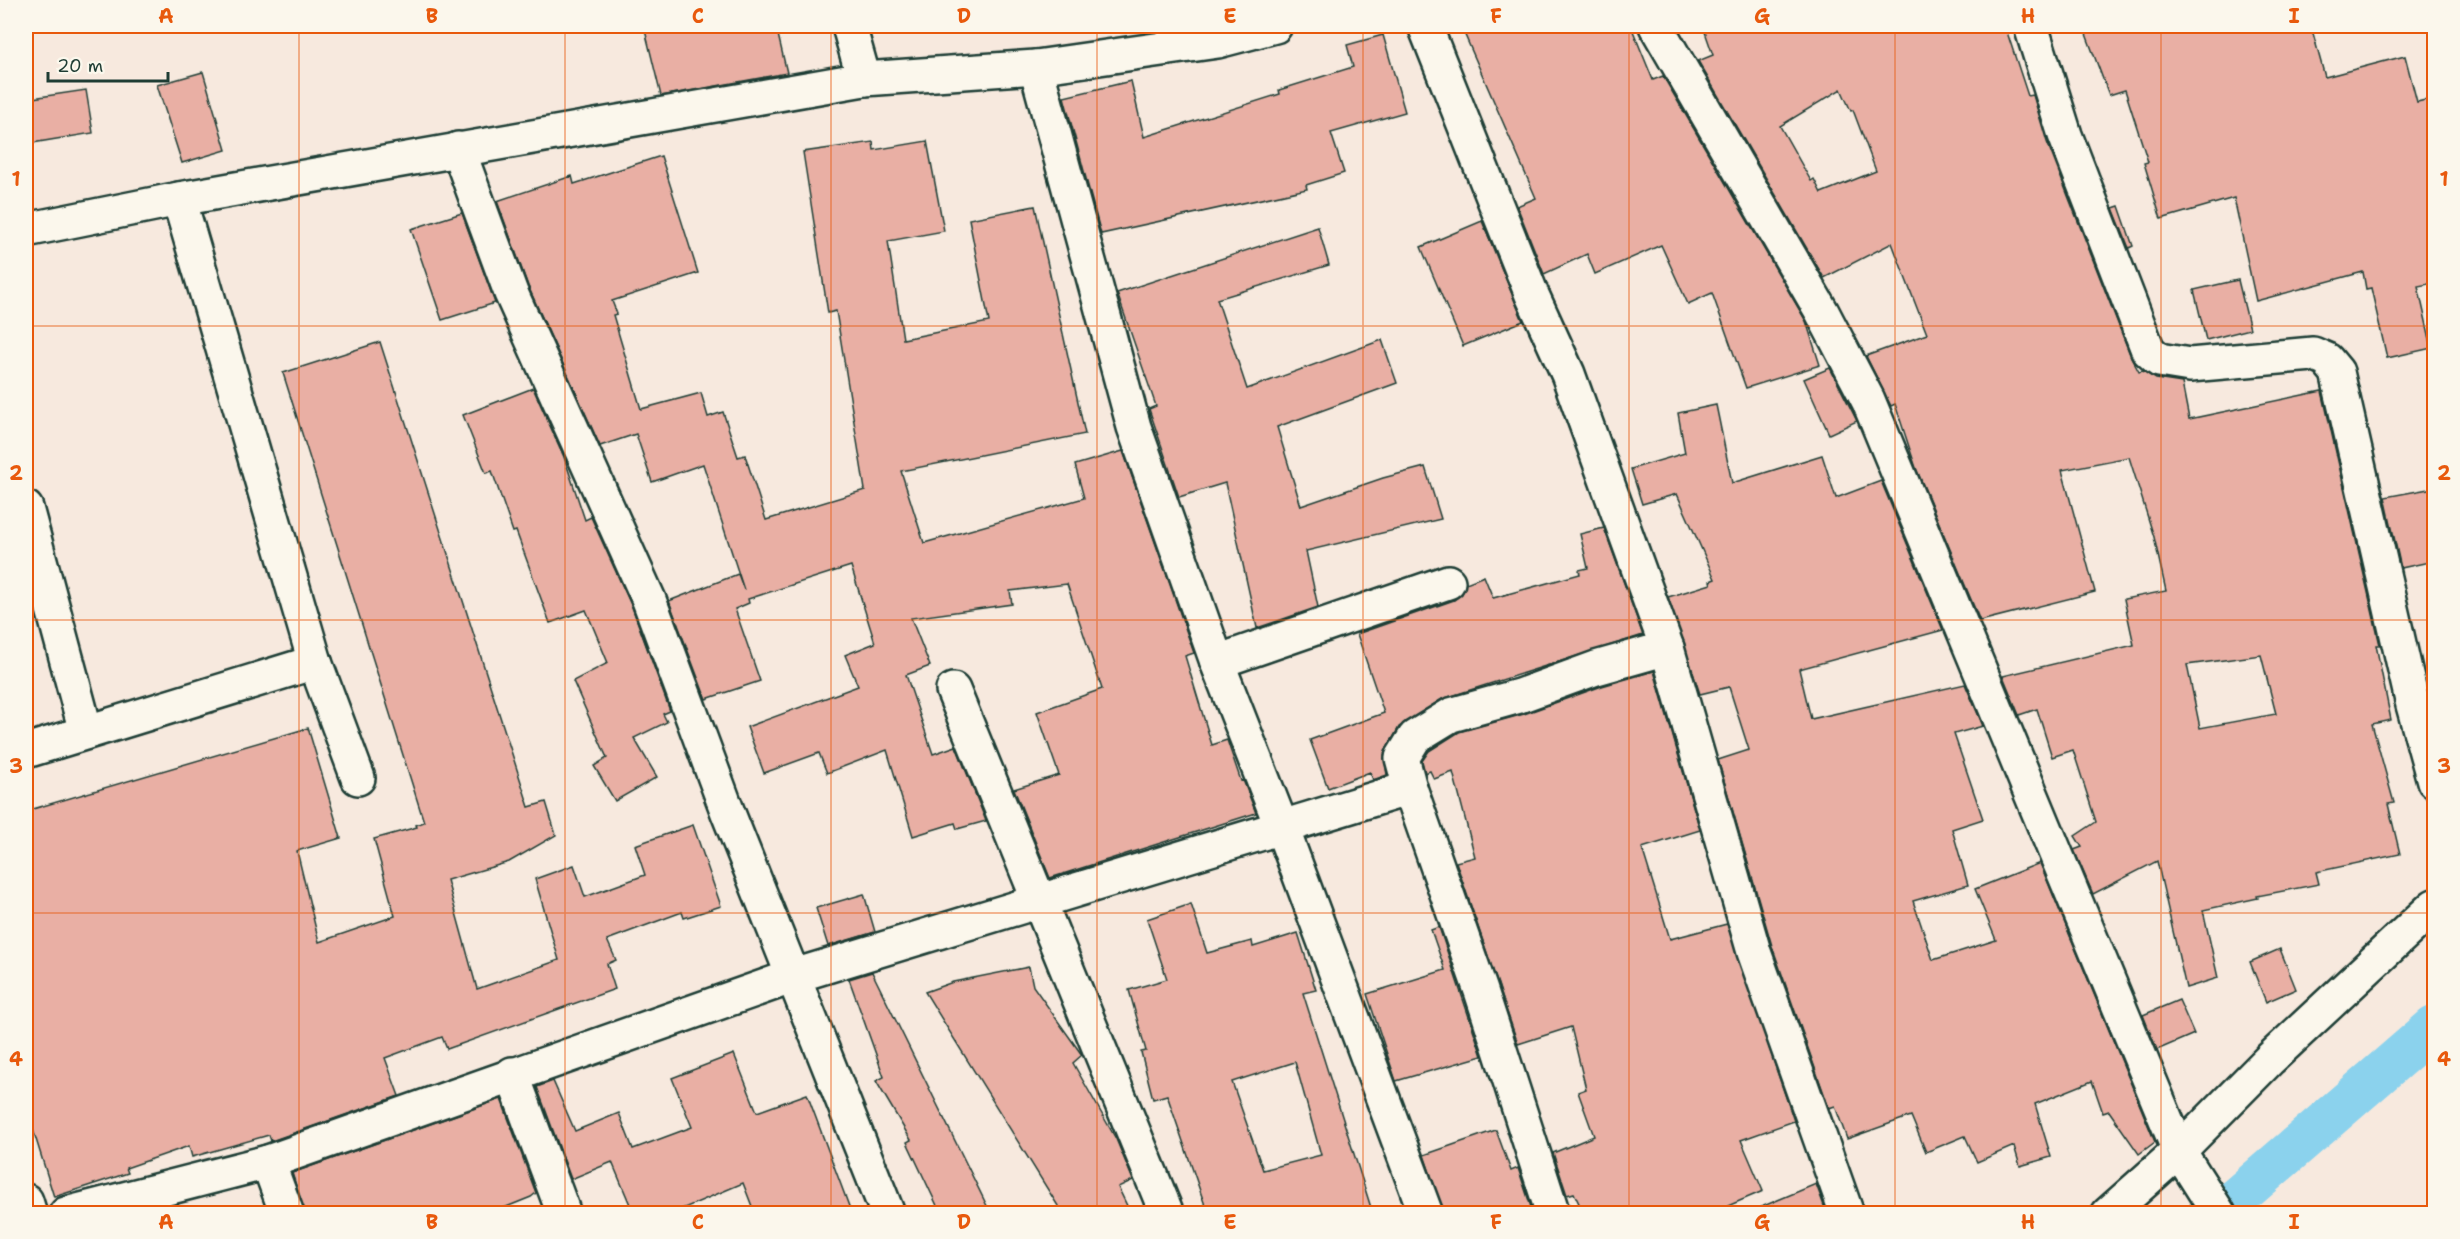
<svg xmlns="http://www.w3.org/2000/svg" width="2460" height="1239" font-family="'Shantell Sans',sans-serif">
<rect width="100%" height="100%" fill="#f7e9de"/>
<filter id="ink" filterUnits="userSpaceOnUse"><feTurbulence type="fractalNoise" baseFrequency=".0167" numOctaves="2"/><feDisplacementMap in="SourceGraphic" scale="12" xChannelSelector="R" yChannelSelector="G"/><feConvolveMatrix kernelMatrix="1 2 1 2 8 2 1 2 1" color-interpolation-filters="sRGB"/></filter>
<g filter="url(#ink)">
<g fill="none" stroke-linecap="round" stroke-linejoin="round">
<path stroke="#8bd2ed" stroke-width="42" d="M2218,1214L2434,1027"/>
</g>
<g fill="#e9afa4" stroke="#1f3d34" stroke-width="1.5" fill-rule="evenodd">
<path d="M644,26H776L787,73L661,96Z"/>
<path d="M1461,26H1631L1653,80L1663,76L1806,321L1820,365L1746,388L1712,293L1688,304L1661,245L1595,274L1587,254L1544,274L1517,206L1536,198Z"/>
<path d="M1703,26H2005L2028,96L2033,95L2047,142L2131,357L2139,372L2143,371L2156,379L2182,383L2189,419L2322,391L2380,645H2376L2391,720L2372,724L2394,803L2388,804L2400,854L2316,872L2319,884L2257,896L2258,898L2203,910L2218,978L2186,988L2157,861L2093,894L2074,850L2082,847L2075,836L2096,822L2073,750L2052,757L2037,709L2019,715L2003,676L2134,645L2124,599L2166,591L2154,537L2129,457L2062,470L2095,592L1980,621L1916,468L1895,404L1891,406L1866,356L1927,334L1892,243L1824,278L1698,61L1713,55ZM1841,89L1851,111L1853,110L1876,171L1821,193L1814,179L1811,181L1780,126ZM2261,655L2276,714L2200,728L2187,665Z"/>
<path d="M2083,26H2311L2325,77L2405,56L2417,102L2434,98V283L2418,286L2432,348L2387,358L2371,288L2366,289L2363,272L2256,301L2234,198L2161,219L2144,163L2148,162L2125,90L2109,95Z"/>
<path d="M1383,35L1405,112L1331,133L1344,173L1306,185L1307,189L1101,234L1064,97L1131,81L1144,137L1280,94L1279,90L1353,67L1347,45Z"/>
<path d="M203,72L226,150L182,163L157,85Z"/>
<path d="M86,90L93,133L26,144V99Z"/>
<path d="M927,141L944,231L888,241L903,339L989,322L969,219L1035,206L1085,434L901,471L924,543L1084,498L1075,465L1123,451L1194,653L1185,656L1212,745L1227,740L1241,781L1243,780L1256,813L1050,878L1014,789L1059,775L1037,712L1102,689L1067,584L1010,591L1012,604L911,618L930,666L906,675L933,754L956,746L986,821L957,829L955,823L913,836L887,750L827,773L819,753L764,773L747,727L858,686L845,655L875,643L851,566L748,599L749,603L735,609L760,681L706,699L669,601L738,574L744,590L703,464L652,482L636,434L600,446L528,286L497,201L572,176L574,184L661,156L698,273L612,301L617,314L613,315L641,409L701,393L708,417L723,412L738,457L745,455L766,520L865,490L836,311L828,313L803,152L873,142L874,150Z"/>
<path d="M2119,206L2133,246L2129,248L2113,208Z"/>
<path d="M462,213L495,303L442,320L411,229Z"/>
<path d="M1482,221L1523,321L1463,346L1421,247Z"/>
<path d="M1318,227L1329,265L1217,299L1247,389L1382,340L1397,383L1277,427L1301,506L1383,478L1425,467L1441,519L1306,551L1318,607L1257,628L1225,483L1179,497L1149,409L1156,406L1117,293Z"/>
<path d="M2238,280L2250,329L2206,340L2194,290Z"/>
<path d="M380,342L529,807L546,802L556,835L509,862L447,880L477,989L559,960L535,879L574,865L585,897L645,875L635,845L693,825L721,906L684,918L682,912L607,940L616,960L607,964L615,989L447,1049L442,1037L385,1058L399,1096L271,1141L269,1135L192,1157L189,1146L126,1168L128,1173L54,1197L26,1107V811L308,728L341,838L297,851L319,942L395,916L374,839L417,827L416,825L424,822L283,373Z"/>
<path d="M1830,368L1857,421L1829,434L1804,379Z"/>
<path d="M533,388L564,457L585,520L591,517L632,607L670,711L663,714L667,722L634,738L657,777L615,801L594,766L607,758L573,681L608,663L586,610L550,623L516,531L513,532L492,471L486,473L463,415Z"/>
<path d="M1716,405L1732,483L1822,455L1836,498L1881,481L1943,630L1799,669L1811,719L1965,684L1983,726L1954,734L1983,819L1952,829L1968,885L1913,901L1933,960L1996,940L1975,889L2040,863L2155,1142L2139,1154L2109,1111L2103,1113L2092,1081L2035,1104L2051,1157L2020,1166L2014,1146L1977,1162L1965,1136L1926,1152L1911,1116L1847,1139L1835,1106L1829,1108L1772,946L1718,760L1749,750L1729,687L1700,694L1668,597L1711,584L1710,581L1715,579L1677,494L1642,504L1631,469L1685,453L1678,413Z"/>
<path d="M2434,488V561L2401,568L2385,497Z"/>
<path d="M1604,528L1643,635L1442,699L1399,727L1384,755L1387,775L1373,780L1370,772L1328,788L1310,740L1384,713L1357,634L1454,600L1462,594L1466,583L1484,576L1493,598L1580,574L1579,570L1588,568L1580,534Z"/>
<path d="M1654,671L1700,830L1642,848L1670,939L1727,924L1794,1121L1741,1140L1763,1191L1709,1214H1584L1574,1193L1567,1195L1553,1153L1594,1136L1578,1092L1586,1089L1571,1027L1518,1044L1456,862L1475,857L1453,772L1434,779L1430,771L1425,773L1422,761L1429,751L1459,732L1524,714L1602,686Z"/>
<path d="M864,894L875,932L828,946L816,908Z"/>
<path d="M1191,904L1207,953L1252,941L1253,947L1298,933L1316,990L1303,993L1373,1214H1208L1167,1095L1153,1099L1141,1052L1146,1051L1129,990L1167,979L1147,919ZM1295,1062L1321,1155L1263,1170L1232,1082Z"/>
<path d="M1439,927L1482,1056L1396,1081L1367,994L1445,970L1431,930Z"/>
<path d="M2280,949L2296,989L2266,1002L2250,962Z"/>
<path d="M1029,967L1033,986L1082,1055L1073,1063L1116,1139L1133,1180L1118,1187L1131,1214H1063L925,992L953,982Z"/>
<path d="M872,972L991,1214H941L907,1142L911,1140L876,1081L884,1077L849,979Z"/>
<path d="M2179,1000L2194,1034L2157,1050L2143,1015Z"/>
<path d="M734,1054L757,1112L807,1094L850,1209L829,1214H755L743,1183L670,1214H634L612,1162L571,1179L537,1087L553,1081L575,1131L619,1113L633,1149L692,1127L672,1078Z"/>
<path d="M501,1099L536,1193L531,1197L489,1214H404L401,1205L365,1214H305L292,1173Z"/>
<path d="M1496,1130L1511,1171L1518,1168L1531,1207L1513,1214H1444L1424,1155Z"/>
<path d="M1816,1184L1827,1214H1747V1213Z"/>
</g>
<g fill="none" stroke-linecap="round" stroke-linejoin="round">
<g stroke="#1f3d34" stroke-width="38">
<g id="minor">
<path d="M849,26L864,79"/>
<path d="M1425,26L1532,295L1568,374L1667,648L1754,952L1847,1214"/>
<path d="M1656,26L1822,312L1868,400L2179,1151L2219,1214"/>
<path d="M2031,26L2065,135L2148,350L2159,360L2190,365L2313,354L2327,360L2337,372L2413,705L2434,781"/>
<path d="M1036,67L1134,427L1217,662L1282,828L1426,1214"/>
<path d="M458,149L511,293L649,600L728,813L888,1214"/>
<path d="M179,199L315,662L358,778"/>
<path d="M26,230L179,199L864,79L1036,67L1218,41L1275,26"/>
<path d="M26,508L86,732"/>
<path d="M1217,662L1448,582"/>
<path d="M953,690L1167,1214"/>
<path d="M26,751L315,662"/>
<path d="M1410,788L1481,991L1553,1214"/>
<path d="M512,1074L564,1214"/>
<path d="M268,1162L287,1214"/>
<path d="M26,1201L30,1214"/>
<path d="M66,1214L268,1162L794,976L1410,788L1402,758L1415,737L1451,715L1519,696L1596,668L1667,648"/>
</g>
</g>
<g stroke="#1f3d34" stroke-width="38">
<path id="major" d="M2108,1214L2179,1151L2270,1059L2434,906"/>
</g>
<use href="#minor" stroke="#fbf7ec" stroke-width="33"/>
<use href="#major" stroke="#fbf7ec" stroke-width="33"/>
</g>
</g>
<path fill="none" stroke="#e8590c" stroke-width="1.5" stroke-opacity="0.55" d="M299,26V1214M565,26V1214M831,26V1214M1097,26V1214M1363,26V1214M1629,26V1214M1895,26V1214M2161,26V1214M26,326H2434M26,620H2434M26,913H2434"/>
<rect width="2460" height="1239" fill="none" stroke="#fbf7ec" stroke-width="66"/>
<path d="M48 72v9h120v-9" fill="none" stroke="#1f3d34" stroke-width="3"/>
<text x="57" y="72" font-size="18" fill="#1f3d34" stroke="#fbf7ec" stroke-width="4.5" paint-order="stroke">20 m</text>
<rect x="33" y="33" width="2394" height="1173" fill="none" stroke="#e8590c" stroke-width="2"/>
<g font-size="20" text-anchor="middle" font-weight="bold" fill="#e8590c">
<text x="166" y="23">A</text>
<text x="432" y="23">B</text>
<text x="698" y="23">C</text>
<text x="964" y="23">D</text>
<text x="1230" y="23">E</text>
<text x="1496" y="23">F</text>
<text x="1762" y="23">G</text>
<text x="2028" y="23">H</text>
<text x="2294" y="23">I</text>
<text x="16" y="186">1</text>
<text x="2444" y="186">1</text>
<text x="16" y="480">2</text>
<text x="2444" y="480">2</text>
<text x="16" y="773">3</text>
<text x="2444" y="773">3</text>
<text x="16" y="1066">4</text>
<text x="2444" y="1066">4</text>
<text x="166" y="1229">A</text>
<text x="432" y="1229">B</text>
<text x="698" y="1229">C</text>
<text x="964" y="1229">D</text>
<text x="1230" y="1229">E</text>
<text x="1496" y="1229">F</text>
<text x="1762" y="1229">G</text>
<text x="2028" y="1229">H</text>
<text x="2294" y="1229">I</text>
</g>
</svg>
